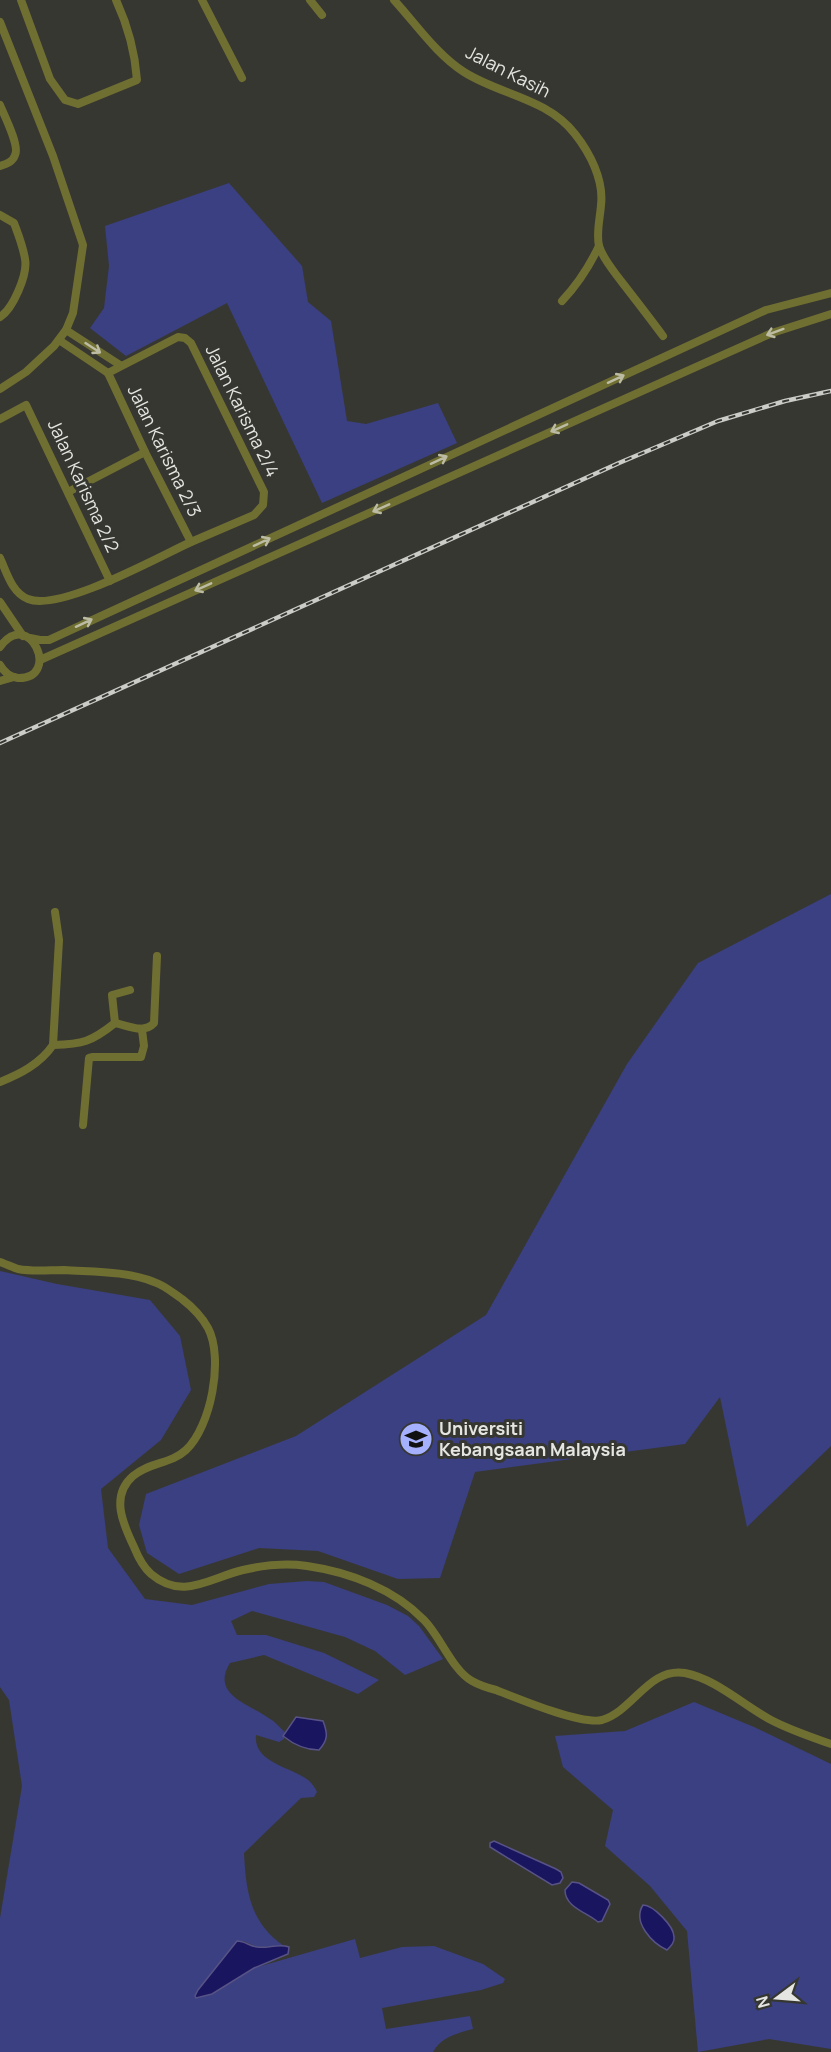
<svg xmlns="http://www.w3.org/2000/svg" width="831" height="2052" font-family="Manrope,sans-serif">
<rect width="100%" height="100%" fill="#373732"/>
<g fill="#3a4081">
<path d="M229,183L302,266L308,302L331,321L347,421L366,424L438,403L457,443L322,503L227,303L126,356L90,328L104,308L109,266L105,226Z"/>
<path d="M831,894V1446L747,1527L720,1397L685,1444L475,1472L440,1578L398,1579L318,1551L259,1548L179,1574L147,1553L139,1525L146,1494L296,1436L486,1315L627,1064L698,963Z"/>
<path d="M0,1271L57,1284L150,1300L180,1336L191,1390L161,1440L101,1489L108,1548L145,1599L192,1605L269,1584L307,1581L324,1582L387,1605L408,1616L419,1626L443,1659L405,1675L375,1651L345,1637L252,1611L231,1621L237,1635H266L324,1653L379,1680L358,1694L264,1655L230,1663C210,1695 250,1704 270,1719C276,1722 280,1728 285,1732L284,1739L279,1742L256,1735C253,1763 292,1767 308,1780C312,1783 315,1788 317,1792L314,1797L301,1798L244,1853C246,1891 250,1923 284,1946L258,1947L243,1941L233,1945L212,1994L254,1968L355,1939L360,1958L402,1947L434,1946L483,1964L505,1979L503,1983L481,1990L382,2008L386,2029L470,2016L473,2029C458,2033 441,2037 433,2052H0V1918L22,1786L9,1700L0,1687Z"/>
<path d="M694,1702L754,1727L831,1764V2049L769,2039L698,2052L687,1931L650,1886L605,1846L613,1810L563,1767L555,1736L625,1731Z"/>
</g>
<g fill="#1a155f" stroke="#575386" stroke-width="1.5">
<path d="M296,1717L323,1721C328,1734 328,1740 319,1750C306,1750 293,1744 283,1736Z"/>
<path d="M494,1841L556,1869L561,1872L563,1878L560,1883L552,1885L490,1847V1843Z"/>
<path d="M572,1882L579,1883L608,1900L610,1904L602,1921L598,1922C586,1912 565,1907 565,1890Z"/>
<path d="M643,1905C653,1905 674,1926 674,1937C675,1942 671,1946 667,1950C652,1943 632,1922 643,1905Z"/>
<path d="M237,1941C245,1941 249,1946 257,1947C268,1949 278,1943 289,1947L288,1954L254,1968L212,1994L196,1998L195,1996L198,1990Z"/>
</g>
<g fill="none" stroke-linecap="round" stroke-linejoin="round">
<g stroke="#706f32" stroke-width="8">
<path d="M21,0L50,79L65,100L78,104L137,80C135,52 128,26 116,0"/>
<path d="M202,0L242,78"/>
<path d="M310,0L322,15"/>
<path d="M394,0C416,24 437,55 464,72C500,95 547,98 575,134C590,153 604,180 601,205C600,219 596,233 599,246C603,259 613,270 621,281C635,299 649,317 663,336"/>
<path d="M0,22L53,156L83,245L73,313L66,330L54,346L26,372L0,389"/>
<path d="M0,105C4,115 20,146 15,155C13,162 6,164 0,166"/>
<path d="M0,215L14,223C18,234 23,246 25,259C28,274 13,309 0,317"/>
<path d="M562,301C578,284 589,267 599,246"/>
<path d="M66,330L120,365"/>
<path d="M59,340L108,373"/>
<path d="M108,373L145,452L191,542"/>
<path d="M0,419L26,405L110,581"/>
<path d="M68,492L145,452"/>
<path d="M0,558C7,573 12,593 28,599C60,612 158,557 191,542C212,533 233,524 254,515L263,505L264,492L191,343L185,338L178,337L108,373"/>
<path d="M0,602L23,636"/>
<path d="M30,638L40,640H49L766,310L831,293"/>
<path d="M0,647C29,606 62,679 18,678C10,677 4,672 0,665"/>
<path d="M40,660L772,333L831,314"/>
<path d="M0,681L14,677"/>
<path d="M115,1023L112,995L130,990"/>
<path d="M53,1045C83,1044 91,1042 115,1023C129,1026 144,1034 154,1023L157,956"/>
<path d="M0,1082C20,1074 40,1064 53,1045L59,940L55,912"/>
<path d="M83,1125L89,1058L93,1057H141L144,1046L142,1030"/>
<path d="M0,1262C6,1264 12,1267 18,1269C33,1272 49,1270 64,1270C93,1272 127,1271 154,1282C164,1285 173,1293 182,1299C191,1306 202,1317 208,1328C224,1358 211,1427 186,1450C171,1464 149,1462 133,1476C110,1496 123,1524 134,1547C138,1557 143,1567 151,1574C183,1601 209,1578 243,1570C264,1565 286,1563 307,1566C349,1572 394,1589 424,1620C440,1636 453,1671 472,1681C479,1685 488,1688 496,1690C519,1699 581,1725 602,1720C633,1711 649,1667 685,1673C716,1679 743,1705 771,1720C790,1730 811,1737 831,1744"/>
</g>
<g stroke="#cbcbc8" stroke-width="4.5">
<path id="rail" d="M0,743L619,463L718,421L785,401L831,391"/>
</g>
<use href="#rail" stroke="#373732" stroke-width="2" stroke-dasharray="7" stroke-linecap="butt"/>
</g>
<defs><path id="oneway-shaft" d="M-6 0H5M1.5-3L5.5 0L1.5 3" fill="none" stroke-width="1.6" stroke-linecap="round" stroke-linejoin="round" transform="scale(1.5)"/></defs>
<g stroke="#bcbca4">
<use href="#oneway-shaft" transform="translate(775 332) rotate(160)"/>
<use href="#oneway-shaft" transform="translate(93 348) rotate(33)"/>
<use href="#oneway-shaft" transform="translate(616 379) rotate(-25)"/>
<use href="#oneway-shaft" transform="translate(559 428) rotate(156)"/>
<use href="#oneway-shaft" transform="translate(439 460) rotate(-25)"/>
<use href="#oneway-shaft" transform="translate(381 508) rotate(156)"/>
<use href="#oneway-shaft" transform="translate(262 542) rotate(-25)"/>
<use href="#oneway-shaft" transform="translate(203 587) rotate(156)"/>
<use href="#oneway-shaft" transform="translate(84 623) rotate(-25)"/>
</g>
<defs>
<g id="university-disc" transform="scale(1.725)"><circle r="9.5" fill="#a5b1fc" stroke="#373732"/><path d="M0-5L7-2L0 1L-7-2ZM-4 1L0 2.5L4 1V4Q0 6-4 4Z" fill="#111"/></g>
</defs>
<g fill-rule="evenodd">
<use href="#university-disc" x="416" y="1439"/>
</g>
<g text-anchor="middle" stroke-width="6" stroke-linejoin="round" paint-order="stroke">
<g font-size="18" fill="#e5e5e2" stroke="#373732">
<text transform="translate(508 72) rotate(27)" y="6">Jalan Kasih</text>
<text transform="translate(242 411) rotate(64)" y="6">Jalan Karisma 2/4</text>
<text transform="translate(164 451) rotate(64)" y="6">Jalan Karisma 2/3</text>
<text transform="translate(83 486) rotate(65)" y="6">Jalan Karisma 2/2</text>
</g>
<g font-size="18" font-weight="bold" fill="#e5e5e2" stroke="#373732" text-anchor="start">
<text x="439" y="1435">Universiti<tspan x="439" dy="21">Kebangsaan Malaysia</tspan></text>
</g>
</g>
<g transform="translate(777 1998) rotate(254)" stroke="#373732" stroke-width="4.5" paint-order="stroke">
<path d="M0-4.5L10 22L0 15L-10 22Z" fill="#e5e5e2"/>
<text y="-9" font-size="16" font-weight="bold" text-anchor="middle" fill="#e5e5e2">N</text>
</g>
</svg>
